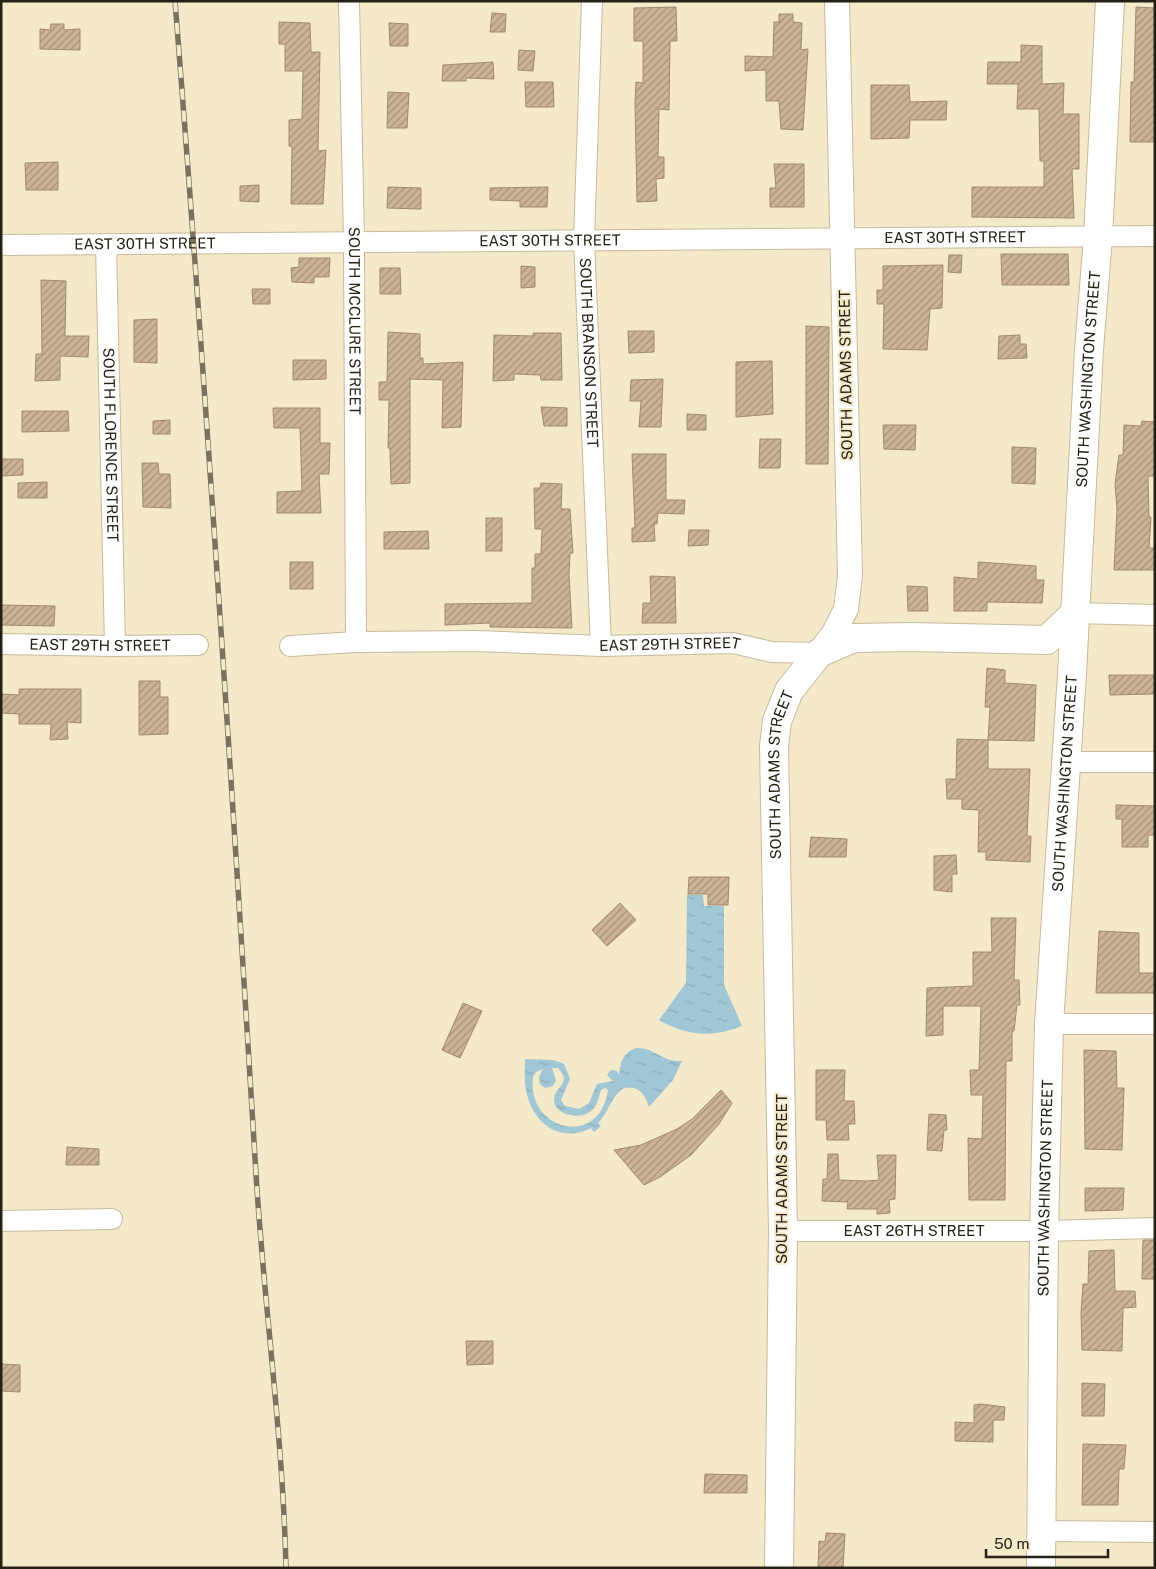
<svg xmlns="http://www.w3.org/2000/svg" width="1156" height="1569" font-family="'Public Sans',sans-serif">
<defs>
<pattern id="water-ripples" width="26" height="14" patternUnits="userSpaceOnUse" patternTransform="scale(1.25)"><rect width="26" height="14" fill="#9fc7d6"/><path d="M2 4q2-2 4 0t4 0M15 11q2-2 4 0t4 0" fill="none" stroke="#89abb7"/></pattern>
<pattern id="building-hatch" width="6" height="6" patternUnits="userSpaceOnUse" patternTransform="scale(1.25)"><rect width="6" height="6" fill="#cdb398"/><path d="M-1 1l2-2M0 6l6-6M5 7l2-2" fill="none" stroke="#a6917b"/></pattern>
</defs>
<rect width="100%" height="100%" fill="#f4e9c8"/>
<g fill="url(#water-ripples)" fill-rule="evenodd">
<path d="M687,895H703L704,906H724V985L742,1026C713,1038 686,1036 659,1020L686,983Z"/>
<path d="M636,1048C655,1047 661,1062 682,1061L673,1080L649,1107C645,1094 639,1085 624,1088C611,1096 609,1112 598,1123L601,1126L594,1132L591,1128C560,1144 532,1123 526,1090C524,1080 525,1070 525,1059L553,1060L564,1064L570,1079L561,1100L565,1106L579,1109L589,1103L597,1084L613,1081L607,1075L611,1070L617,1071L619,1075C620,1062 623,1053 636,1048ZM552,1068H558C561,1072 563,1073 564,1078C564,1087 554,1090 554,1099C554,1115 577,1119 588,1113C598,1107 598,1099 601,1090L605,1088L608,1090C600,1149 526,1131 533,1077L536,1072L543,1069L539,1077L540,1084L545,1088L553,1086L556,1080Z"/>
</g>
<g fill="url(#building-hatch)" stroke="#a18971">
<path d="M676,7L677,41H670L669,110L659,109L658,157H664V178L656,179L657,201L637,202L635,103L636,82L643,83V41H634V8Z"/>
<path d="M1136,7L1155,8V142H1130L1131,82H1134Z"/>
<path d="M492,13L506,14L505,32H490Z"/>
<path d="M779,14H793V22L802,23L801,50L808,49L803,130L781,129L779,101H766V70L745,71V56L773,57L774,22H779Z"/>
<path d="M279,22L310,23L311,52H320L318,151L326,150L323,204H291L292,147L289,146V120L302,119L303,71H285V44H279Z"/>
<path d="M389,23L408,24V46H390Z"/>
<path d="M51,24H64V30L80,29V50L40,49V29L50,30Z"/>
<path d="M1021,45L1042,46V84L1064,83L1063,114H1079V169H1072L1074,218L972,217V187H1044V161H1040L1039,109H1017L1018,84H987L988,62H1021Z"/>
<path d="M519,50L535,51L533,71L518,70Z"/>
<path d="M493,62L494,79L466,78V81H442L443,65Z"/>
<path d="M525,82H553L554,107H526Z"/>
<path d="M871,85H909L910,102L947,101L946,120H910L909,138L871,139Z"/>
<path d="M388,92L409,93L407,128H387Z"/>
<path d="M58,162V190H26L25,163Z"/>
<path d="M774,164H804V207H770V188H776Z"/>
<path d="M259,185V202L240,201V186Z"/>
<path d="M388,187L421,188V209L387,208Z"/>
<path d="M548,187L547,207H520V201L490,200V188Z"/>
<path d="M1001,254H1068L1069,285H1002Z"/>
<path d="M949,255H962L961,273L948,272Z"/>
<path d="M299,258H330L329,277H314V283L292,282L291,268L299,267Z"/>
<path d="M943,265L942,308L930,309L927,350L883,349L884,304H877V290H883V266Z"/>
<path d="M521,266L535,267V287L521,288Z"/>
<path d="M380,268H400L401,294H380Z"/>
<path d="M41,280L66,281L65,336H89L88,357L60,356V380L35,381L36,354H42Z"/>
<path d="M252,289H270V304H253Z"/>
<path d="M157,319V363L134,362V320Z"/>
<path d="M806,326L829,327L828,464H806Z"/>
<path d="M628,331H654V352L629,353Z"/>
<path d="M388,332L420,334V358H423V364L463,362L461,427L442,428L443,380L410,379V483L391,484L390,448H388L389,400H379V382H387Z"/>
<path d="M533,333H561L562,380H541L540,375L514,374V380L493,381L494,335L533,336Z"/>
<path d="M1020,335V344H1026L1027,358L998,359L999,336Z"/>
<path d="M293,360H326V379L293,380Z"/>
<path d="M772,361L773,414L736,417V362Z"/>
<path d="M663,379L661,427H639L641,401H630L631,380Z"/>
<path d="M541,407L567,408V426H544Z"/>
<path d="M273,408H320V443H330L329,474H319L321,513H277V492L302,491L300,428H274Z"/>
<path d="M22,411H68L69,431L22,432Z"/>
<path d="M687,414L706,415V430H687Z"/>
<path d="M170,420V434H153V421Z"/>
<path d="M1142,421L1155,422V476H1148L1149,517H1151L1149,548H1155V570H1114L1117,509L1115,484L1119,455H1123L1124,425L1141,426Z"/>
<path d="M883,425H916L915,450L884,449Z"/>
<path d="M760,439H781L780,468H759Z"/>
<path d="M1012,447L1036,448L1035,484L1012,483Z"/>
<path d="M632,454H666V500H685L684,514L658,513L657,524H654L655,541L632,542V528H635Z"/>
<path d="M1,459H23V475L1,476Z"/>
<path d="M142,463H158L159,474H170L171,508L143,507Z"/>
<path d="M47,482V498H18V483Z"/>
<path d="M541,483L562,484L561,509H570L573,553H570L569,575L572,628L490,627V623L445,625V604L532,603V568H535V554H541L542,529H535L534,488H540Z"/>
<rect x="486" y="518" width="16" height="33"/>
<path d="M689,530H709L708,545L688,546Z"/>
<path d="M428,531L429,549H384V532Z"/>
<rect x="290" y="562" width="23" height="27"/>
<path d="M978,562L1036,566V580H1044L1042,603L987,602V611H954V577L978,579Z"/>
<path d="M650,576L675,577L676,623H642L643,603H651Z"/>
<path d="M907,586L927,587L928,611H908Z"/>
<path d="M1,605L55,606L54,626L1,625Z"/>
<path d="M987,668L1005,670V683L1036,685L1034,741L988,740L990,707H985Z"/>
<path d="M1109,675H1155L1154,694L1110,695Z"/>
<path d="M139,681H160V697H168V734L139,735Z"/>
<path d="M19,689H81V723L67,722L68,739L50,740L51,724H19V714L2,713L1,707V694L19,695Z"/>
<path d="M957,739L988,740V769H1030L1027,836H1031L1030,862L986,860V852H978L979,810L962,809V799H947L946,779H956Z"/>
<path d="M1116,805L1155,806V835H1148V847H1122V819H1116Z"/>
<path d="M811,837L847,839L846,857H809Z"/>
<path d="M956,855L957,874H952V892L934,890V856Z"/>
<path d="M689,877H729L728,905H708V894H688Z"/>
<path d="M620,903L636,920L607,946L592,930Z"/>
<path d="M991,918H1016L1014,980H1019L1020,1005H1017L1014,1031H1012V1061H1006L1005,1200H969L968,1138L982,1139L983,1095H971L970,1070H979L981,1006H943V1035L926,1036L927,988L973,986V952H992Z"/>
<path d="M1099,931L1139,933V973H1155V993H1096Z"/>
<path d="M463,1003L482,1011L460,1058L442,1050Z"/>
<path d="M1084,1050L1116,1051L1117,1088H1124L1122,1150L1085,1149Z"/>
<path d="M816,1070H845L844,1101H854L855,1124H848L849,1140H827L826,1120H816Z"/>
<path d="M721,1090L732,1103L719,1124L691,1155L660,1177L644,1185L614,1150L641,1145L677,1129L692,1119Z"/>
<path d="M929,1114L946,1115L947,1130H944L942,1151L927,1150Z"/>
<path d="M67,1147L99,1149V1165H66Z"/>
<path d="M828,1154H838L839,1180L867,1181L879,1180L877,1155H896L895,1199L889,1200L890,1213L877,1214V1209H847L848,1202L822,1201L823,1179H827Z"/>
<path d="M1085,1188H1124L1123,1210L1085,1211Z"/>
<path d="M1143,1240H1155V1279H1142Z"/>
<path d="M1114,1250L1115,1291H1135L1136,1307L1123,1308L1122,1351L1082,1350L1081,1313L1083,1284H1088L1089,1251Z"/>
<path d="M466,1341H493V1364L467,1365Z"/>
<path d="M1,1364L20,1365V1392L1,1391Z"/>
<path d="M1082,1383L1105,1384L1104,1416H1082Z"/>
<path d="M981,1404L1005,1407L1004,1420H993V1442L955,1441V1422L974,1423V1405Z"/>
<path d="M1083,1444L1126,1445L1124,1469H1119L1118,1505H1082Z"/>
<path d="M705,1474L747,1475V1493H704Z"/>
<path d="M826,1533L845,1534L843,1568H818L819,1541L825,1542Z"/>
</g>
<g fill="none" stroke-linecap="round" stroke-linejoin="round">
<g stroke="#c6bb9b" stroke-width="22">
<g id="minor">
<path id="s1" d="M349,1L354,242L356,642"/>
<path id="s2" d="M592,1L584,240L601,646"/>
<path id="s3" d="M106,244L115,646"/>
<path id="s4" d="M1,245L1155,236"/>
<path d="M1075,613L1155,615"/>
<path id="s5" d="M1,644L115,646L198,645"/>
<path id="s6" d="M290,646L356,642L478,641L601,646L733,643L772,652L819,653"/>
<path d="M1066,762H1155"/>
<path d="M1049,1024H1155"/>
<path d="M1,1221L112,1219"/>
<path id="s7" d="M783,1231H1044L1155,1228"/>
<path d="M1042,1531L1155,1532"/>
</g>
</g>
<g stroke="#c6bb9b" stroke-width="26">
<path id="tertiary" d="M819,653L834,633L846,609L850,576L837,1"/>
</g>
<g stroke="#c6bb9b" stroke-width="30">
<g id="secondary">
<path id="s8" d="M779,1568L783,1231L774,746L777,721L789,691L819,653L854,638L910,637L1047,640L1075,613"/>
<path id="s9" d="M1041,1568L1044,1231L1049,1024L1072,674L1089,350L1098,237L1110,1"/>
</g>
</g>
<use href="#minor" stroke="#fff" stroke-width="20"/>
<use href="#tertiary" stroke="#fff" stroke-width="24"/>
<use href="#secondary" stroke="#fff" stroke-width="28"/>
<g stroke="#7a725e" stroke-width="5.5">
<path id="rail" d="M175,1C206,392 232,783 256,1174C264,1306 283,1436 286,1568"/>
</g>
<use href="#rail" stroke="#f4e9c8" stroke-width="4" stroke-dasharray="11" stroke-linecap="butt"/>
</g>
<g text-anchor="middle" stroke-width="4" stroke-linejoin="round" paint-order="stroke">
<g font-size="15" fill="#262115" stroke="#f4e9c8">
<text dy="5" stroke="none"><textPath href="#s4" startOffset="954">EAST 30TH STREET</textPath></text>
<text dy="5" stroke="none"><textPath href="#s4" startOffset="549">EAST 30TH STREET</textPath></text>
<text dy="5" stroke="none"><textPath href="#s4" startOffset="144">EAST 30TH STREET</textPath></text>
<text dy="5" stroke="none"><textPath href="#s1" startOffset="320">SOUTH MCCLURE STREET</textPath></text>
<text dy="5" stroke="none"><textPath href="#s2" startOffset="352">SOUTH BRANSON STREET</textPath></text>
<text transform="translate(846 375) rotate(-91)" y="5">SOUTH ADAMS STREET</text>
<text dy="5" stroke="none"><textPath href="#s9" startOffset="1190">SOUTH WASHINGTON STREET</textPath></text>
<text dy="5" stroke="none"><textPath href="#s3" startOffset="201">SOUTH FLORENCE STREET</textPath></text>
<text dy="5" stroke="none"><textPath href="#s5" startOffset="99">EAST 29TH STREET</textPath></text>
<text dy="5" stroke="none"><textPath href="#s6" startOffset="380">EAST 29TH STREET</textPath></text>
<text dy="5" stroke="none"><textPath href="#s8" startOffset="794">SOUTH ADAMS STREET</textPath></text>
<text dy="5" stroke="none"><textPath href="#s9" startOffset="785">SOUTH WASHINGTON STREET</textPath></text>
<text transform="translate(782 1179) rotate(-90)" y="5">SOUTH ADAMS STREET</text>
<text dy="5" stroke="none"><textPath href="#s9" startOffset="380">SOUTH WASHINGTON STREET</textPath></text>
<text dy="5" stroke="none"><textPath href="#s7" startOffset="131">EAST 26TH STREET</textPath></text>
</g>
</g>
<rect width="1156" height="1569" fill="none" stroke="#262115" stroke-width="5"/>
<path d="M986 1549v8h122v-8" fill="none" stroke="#262115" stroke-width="2.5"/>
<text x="994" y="1549" font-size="15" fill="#262115" stroke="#f4e9c8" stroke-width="4" paint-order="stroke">50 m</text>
</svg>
